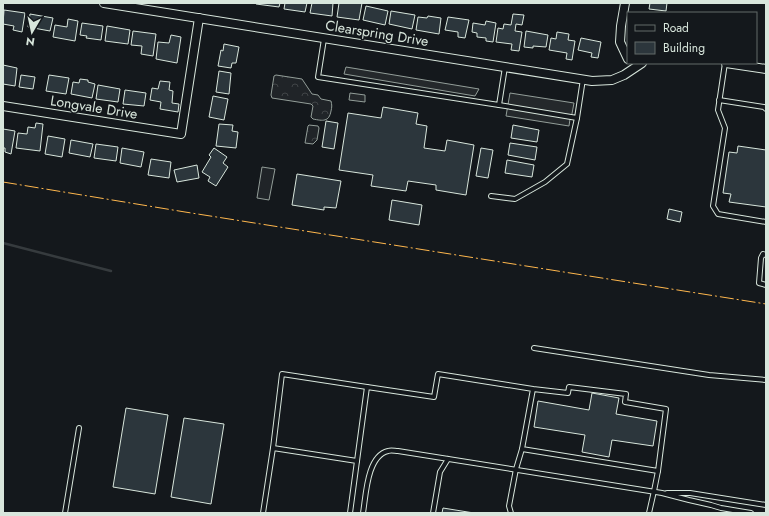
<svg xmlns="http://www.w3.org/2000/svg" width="769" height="516" font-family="Jost,sans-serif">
<defs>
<pattern id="forest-crowns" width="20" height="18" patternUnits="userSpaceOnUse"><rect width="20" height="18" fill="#202428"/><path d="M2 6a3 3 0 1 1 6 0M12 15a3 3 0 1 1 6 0" fill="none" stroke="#404447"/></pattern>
</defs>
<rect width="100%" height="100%" fill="#14181c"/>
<path fill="#202428" stroke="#939e99" d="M262,167L275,169L269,200L257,198Z"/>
<g fill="url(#forest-crowns)" stroke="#939e99">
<path d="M276,75L302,79L312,94L318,95L321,99L331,101C332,105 332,107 331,111C329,122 323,121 313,119L311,117L313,106L311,104L272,98L271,95L274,76Z"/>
<path d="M309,125L318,126L319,128L317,140L313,144L305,143L308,126Z"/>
</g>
<g fill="#24282b" stroke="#939e99">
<path d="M346,67L479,89L475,96L344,74Z"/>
<path d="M350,93L365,95V102L349,100Z"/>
<path d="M510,93L574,103L571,119H570L569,126L506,116Z"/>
</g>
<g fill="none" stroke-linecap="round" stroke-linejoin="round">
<path stroke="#363b3e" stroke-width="2.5" d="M3,243L111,271"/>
</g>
<g fill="#2c363c" stroke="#d8e6dc">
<path d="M256,3H280L279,7L256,4Z"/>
<path d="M285,3H307L305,12L284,9Z"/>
<path d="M312,3H333L332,16L310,13Z"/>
<path d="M339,3H362L359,20L337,17Z"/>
<path d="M650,3H667L666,11L649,9Z"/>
<path d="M366,6L388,11L385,25L363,20Z"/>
<path d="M4,10L25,13L22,32L13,30L14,26L3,24Z"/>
<path d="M391,11L415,15L412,29L389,24Z"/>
<path d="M30,14L53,18L50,31L28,27Z"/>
<path d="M513,14L524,15L522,25L516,24L515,31L522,32L519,51L511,50L512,44L496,42L498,28L503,29L504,24L511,25Z"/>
<path d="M428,16L441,18L439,34L416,30L418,17L427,18Z"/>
<path d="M448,17L469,20L465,38L458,37V32L445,30Z"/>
<path d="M68,19L78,21L75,41L53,37L55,25L67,27Z"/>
<path d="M486,21L496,23L493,42L486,41V38L477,37V33L472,32L473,23L485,25Z"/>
<path d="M82,23L103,26L101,40L86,38L87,36L80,35Z"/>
<path d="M107,26L130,30L128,44L105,41Z"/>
<path d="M133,31L156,34L153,56L141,54L142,46L131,45Z"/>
<path d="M526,31L548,35L546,47L533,46V48L524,47Z"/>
<path d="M557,32L569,34L568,40L575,41L572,60L566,59L567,53L549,50L551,38L556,39Z"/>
<path d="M171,35L181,37L177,63L156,59L158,42L169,43Z"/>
<path d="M581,38L601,42L598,58L591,57L592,53L578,50Z"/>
<path d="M224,44L239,47L236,63H232L231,68L218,66L221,50L223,51Z"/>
<path d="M3,65L17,68L15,86L3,84Z"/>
<path d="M219,71L231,73L229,94L216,92Z"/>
<path d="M21,75L35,77L33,89L19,87Z"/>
<path d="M49,75L69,78L66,94L46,91Z"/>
<path d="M80,79L88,80V82L95,84L92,98L71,94L73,82L79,83Z"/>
<path d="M160,81L170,82L169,90L173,91L172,103L179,104L178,112L160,109L161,102L150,100L152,88L158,89Z"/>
<path d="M98,85L120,89L118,102L96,99Z"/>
<path d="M125,90L146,93L144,106L123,104Z"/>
<path d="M213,96L228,99L224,120L209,117Z"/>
<path d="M383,107L418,113L416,124L427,126L424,148L445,151L447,140L474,145L466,195L436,190V185L408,181L406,191L371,186L373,175L339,170L348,113L381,118Z"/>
<path d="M326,121L338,123L334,149L322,147Z"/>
<path d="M36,123L43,124L40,151L16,148L18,133L27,134L28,127L35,128Z"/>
<path d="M219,124L233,125L232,131L238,132L236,148L216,146Z"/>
<path d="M513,125L539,130L537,142L511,138Z"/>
<path d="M3,129L15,131L11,154L5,152V148H3Z"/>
<path d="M48,136L65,139L62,157L45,154Z"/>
<path d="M71,140L93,144L90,157L69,153Z"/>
<path d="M510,143L537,147L535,160L508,155Z"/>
<path d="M96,144L118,147L116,161L94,158Z"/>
<path d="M738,146L766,150V207L729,202L731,194L723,193L729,152L737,153Z"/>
<path d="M122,148L144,152L141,167L120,163Z"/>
<path d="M214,148L227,157L223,163L228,167L216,186L208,181L210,177L202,172L211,157L209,155Z"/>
<path d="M481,148L493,150L488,178L476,176Z"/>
<path d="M151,159L171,162L169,178L148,175Z"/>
<path d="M507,160L534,165L532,177L505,173Z"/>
<path d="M197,165L199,178L177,182L174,170Z"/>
<path d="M297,174L341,181L336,208L324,207V210L292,205Z"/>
<path d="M392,200L422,205L419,225L389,220Z"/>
<path d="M669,209L682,212L680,222L667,219Z"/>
<path d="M592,393L619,398L616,414L657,421L653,446L612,440L609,457L582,452L585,435L534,427L538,401L589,410Z"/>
<path d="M126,408L168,415L155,494L113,487Z"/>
<path d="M184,418L224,424L211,504L171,497Z"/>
<path d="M443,508L474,513H442Z"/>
</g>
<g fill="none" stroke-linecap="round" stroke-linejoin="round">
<g stroke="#d8e6dc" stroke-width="6">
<g id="lane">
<path d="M324,39L318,77L499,105L505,67"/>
<path d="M725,63L718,110L725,128L713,206L718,214L766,222"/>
<path d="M719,100L764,107L766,109"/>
<path d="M499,105L577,118L583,79"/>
<path d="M491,196L515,199L545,182L567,164L577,118"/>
<path d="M766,255L763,254L761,258L759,283L766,285"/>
<path d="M534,348L709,375L766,380"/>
<path d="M273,448L282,374L367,387"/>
<path d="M357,461L367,387L434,397L438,374L533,389L568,393L569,387L626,394L625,402L666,409L658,471L522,449L533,389"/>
<path d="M667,493H690L766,505"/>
<path d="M65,513L79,428"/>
<path d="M263,513L273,448L357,461L350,513"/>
<path d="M363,513C366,495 367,456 388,451C391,450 395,451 398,451L662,493L689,500L711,505L721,508L751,513"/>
<path d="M433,513L440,472L448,459"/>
<path d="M511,513L509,506L516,469L522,449"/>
<path d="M649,513L654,491L658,471"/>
</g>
</g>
<g stroke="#d8e6dc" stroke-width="10">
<g id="street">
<path d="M104,3L592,81L612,80L624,75L642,63"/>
<path d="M625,3L621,26L620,42L628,59"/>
<path d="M726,63L766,69"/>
<path d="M3,106L181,134L199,18"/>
</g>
</g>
<use href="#lane" stroke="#14181c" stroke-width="4"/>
<use href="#street" stroke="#14181c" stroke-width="8"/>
<path stroke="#ffb74d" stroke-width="1" stroke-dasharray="14 3 2 3" stroke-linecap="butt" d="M3,182L185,212L766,304"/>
</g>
<g text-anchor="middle" stroke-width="3" stroke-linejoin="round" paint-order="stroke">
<g font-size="14" fill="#d8e6dc" stroke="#14181c">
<text transform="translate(377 33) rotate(9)" y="5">Clearspring Drive</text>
<text transform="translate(94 107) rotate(9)" y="5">Longvale Drive</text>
</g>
</g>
<rect width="769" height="516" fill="none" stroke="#d8e6dc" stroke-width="8"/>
<rect x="627" y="12" width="130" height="52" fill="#14181c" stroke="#626a69"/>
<rect x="635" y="25" width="20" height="6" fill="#14181c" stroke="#626a69"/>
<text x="663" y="32" font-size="12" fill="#d8e6dc">Road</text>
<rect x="635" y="42" width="20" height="12" fill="#2c363c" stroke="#626a69"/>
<text x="663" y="52" font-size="12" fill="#d8e6dc">Building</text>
<g transform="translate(32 32) rotate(189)" stroke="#14181c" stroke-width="3" paint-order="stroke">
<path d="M0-3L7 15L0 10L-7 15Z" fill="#d8e6dc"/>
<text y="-6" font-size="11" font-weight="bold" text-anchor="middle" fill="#d8e6dc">N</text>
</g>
</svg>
